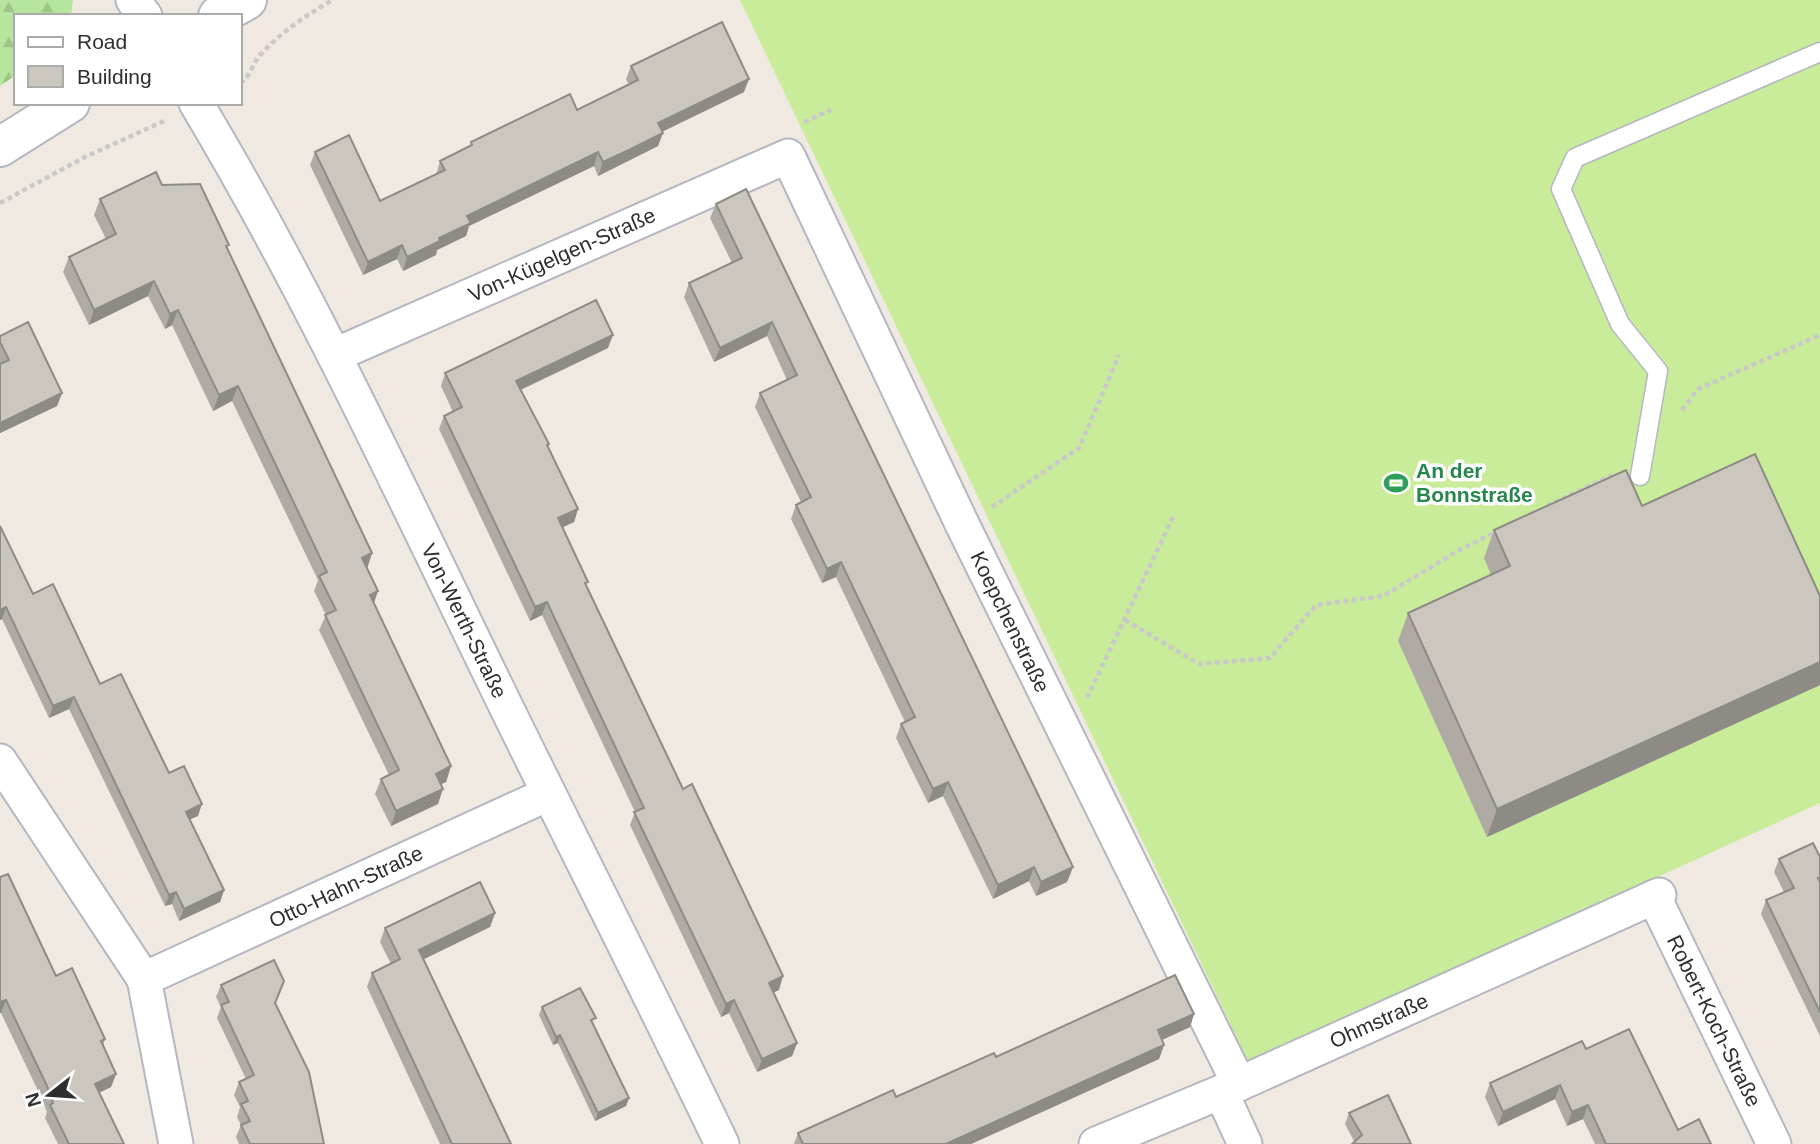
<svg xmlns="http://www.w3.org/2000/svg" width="1820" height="1144" font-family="Helvetica,sans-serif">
<defs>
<pattern id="forest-firs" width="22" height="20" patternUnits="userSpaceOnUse" patternTransform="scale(1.75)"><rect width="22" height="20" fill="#b6e59e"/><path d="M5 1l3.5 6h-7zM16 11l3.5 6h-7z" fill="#9dc588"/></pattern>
</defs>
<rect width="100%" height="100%" fill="#efe9e1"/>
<path fill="url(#forest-firs)" d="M0,0H73L71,16H16V75L0,86Z"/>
<path fill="#c9ec9a" d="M740,0H1820V803L1249,1063Z"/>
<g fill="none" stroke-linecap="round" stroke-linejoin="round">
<g stroke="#b4b7c1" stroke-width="21">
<path id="service" d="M1640,476L1658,371L1620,324L1561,189L1575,158L1820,52"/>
</g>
<g stroke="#b4b7c1" stroke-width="37">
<g id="minor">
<path d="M133,0L145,16"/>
<path d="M196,103C308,290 399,487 494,682C569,836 648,989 722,1144"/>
<path d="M335,355L788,156L963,526L1239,1084"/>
<path d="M0,761L144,979L176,1144"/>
<path d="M1654,897L1774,1144"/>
<path d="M144,979L548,794"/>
<path d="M1221,1092L1245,1144"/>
<path d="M1096,1144L1221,1092L1659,895"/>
</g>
</g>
<g stroke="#b4b7c1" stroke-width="42">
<g id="secondary">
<path d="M218,16L247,0"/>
<path d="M0,147L70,103"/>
</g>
</g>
<g stroke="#c9c9c9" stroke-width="4.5" stroke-dasharray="5 3.5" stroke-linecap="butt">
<path d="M240,83C252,76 252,62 262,53C283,31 306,15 333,0"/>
<path d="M804,122L831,110"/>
<path d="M0,203L85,157L164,121"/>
<path d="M1682,410L1698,389L1820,335"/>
<path d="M1547,506L1612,475"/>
<path d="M992,507L1079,448L1119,355"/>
<path d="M1125,620L1199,664L1270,658L1316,605L1383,596L1461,549L1496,532"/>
<path d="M1087,698L1174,515"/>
</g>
<use href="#service" stroke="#fff" stroke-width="18"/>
<use href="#minor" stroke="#fff" stroke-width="33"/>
<use href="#secondary" stroke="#fff" stroke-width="38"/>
</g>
<g fill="#afaba4">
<path d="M631,66L744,92L662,132L658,146L598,176L594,166L469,226L466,236L437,250L436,255L403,271L397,259L363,275L310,165L315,152L380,201L436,175L440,161L470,146L471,142L577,110L629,85L626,79Z"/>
<path d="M162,185L227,249L372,553L367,568L374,603L451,766L446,782L441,784L438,804L391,826L375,794L381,779L389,775L319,630L326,615L314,591L318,580L232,401L213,411L172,325L165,329L148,296L89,325L63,272L69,257L106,239L94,215L100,199Z"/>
<path d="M716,204L1073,867L1067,882L1036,896L1029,881L993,899L943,796L928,803L896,738L901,724L905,722L836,577L822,583L791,519L796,505L801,502L755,407L760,393L787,380L767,336L714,362L684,297L689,283L732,263L710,218Z"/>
<path d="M0,336L62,393L57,406L0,433Z"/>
<path d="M608,348L521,390L549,444L548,447L578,509L574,522L562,527L586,587L779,990L773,992L797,1043L792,1056L757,1072L729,1013L721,1017L630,825L635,812L542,615L530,621L439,429L444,416L453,412L441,386L445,373Z"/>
<path d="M1642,506L1820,596V685L1487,837L1398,641L1408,613L1491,575L1484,558L1494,530Z"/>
<path d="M0,526L33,594L169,773L198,816L190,819L224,890L220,902L179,921L172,904L165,906L69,709L49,718L2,619L0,620Z"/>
<path d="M1820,857V1036L1761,914L1766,900L1784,892L1774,872L1779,859Z"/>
<path d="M0,877L56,976L105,1039L103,1046L116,1074L111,1087L99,1093L124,1144H58L45,1118L47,1112L42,1099L1,1013H0Z"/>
<path d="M495,913L490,927L423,959L511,1144H440L367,987L372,973L391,964L380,942L385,928Z"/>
<path d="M221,985L276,1004L324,1144H239L236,1137L241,1125L237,1117L240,1107L234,1095L239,1082L246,1079L217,1018L221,1007L216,997Z"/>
<path d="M542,1007L593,1024L629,1098L626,1106L595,1121L558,1043L553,1045L539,1015Z"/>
<path d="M1194,1014L1190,1027L1162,1040L1164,1045L1159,1059L971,1144H794L798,1133L896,1097L996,1057Z"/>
<path d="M1586,1049L1678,1130L1711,1144H1595L1583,1119L1567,1126L1555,1099L1498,1126L1485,1097L1490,1083Z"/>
<path d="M1349,1113L1411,1144L1354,1141L1345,1124Z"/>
</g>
<g fill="#8e8b86">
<path d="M749,79L744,92L653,136L658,123Z"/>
<path d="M663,133L658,146L598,176L603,162Z"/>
<path d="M598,152L594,166L469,226L466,236L437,250L436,255L403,271L407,257L439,238L467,216Z"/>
<path d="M402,245L397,259L363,275L368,262Z"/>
<path d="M154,281L148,296L89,325L94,310Z"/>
<path d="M178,310L172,325L165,329L170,314Z"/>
<path d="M772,322L767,336L714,362L720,348Z"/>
<path d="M613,335L608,348L511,394L516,381Z"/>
<path d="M238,386L232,401L213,411L219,395Z"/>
<path d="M62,393L57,406L0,433V423Z"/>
<path d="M578,509L574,522L553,532L558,518Z"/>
<path d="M372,553L367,569L362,558Z"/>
<path d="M841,562L836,577L822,583L827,569Z"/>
<path d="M378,591L373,606L370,595Z"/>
<path d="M547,602L542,615L530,621L535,607Z"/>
<path d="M6,607L2,619L0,620V610Z"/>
<path d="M1820,662V685L1487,837L1497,809Z"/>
<path d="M74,697L69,709L49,718L53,706Z"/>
<path d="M451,766L446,782L431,789L436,774Z"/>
<path d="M948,782L943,796L928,803L933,789Z"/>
<path d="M443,789L438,804L391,826L396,811Z"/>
<path d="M202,804L198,816L182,823L186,812Z"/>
<path d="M1034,867L1029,881L993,899L998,885Z"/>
<path d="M1073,867L1067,882L1036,896L1041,882Z"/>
<path d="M224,890L220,902L179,921L184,909Z"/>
<path d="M176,892L172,904L165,906L169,895Z"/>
<path d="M495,913L490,927L414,964L419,950Z"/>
<path d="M783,976L779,990L764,997L769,983Z"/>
<path d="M6,1000L1,1013H0V1002Z"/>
<path d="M734,1000L729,1013L721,1017L726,1004Z"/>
<path d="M1194,1014L1190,1027L1153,1044L1158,1030Z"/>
<path d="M560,1035L558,1043L553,1045L556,1037Z"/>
<path d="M797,1043L792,1056L757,1072L762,1059Z"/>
<path d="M1164,1045L1159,1059L971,1144H946Z"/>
<path d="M116,1074L111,1087L90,1097L95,1084Z"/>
<path d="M1560,1085L1555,1099L1498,1126L1503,1112Z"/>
<path d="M629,1098L626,1106L595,1121L598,1113Z"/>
<path d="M1588,1105L1583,1119L1567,1126L1572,1112Z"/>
</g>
<g fill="#cbc7bf" stroke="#8e8b86" stroke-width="2">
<path d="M722,22L749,79L658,123L663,133L631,149L603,162L598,152L467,216L471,223L439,238L440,241L407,257L402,245L368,262L315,152L349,135L380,201L445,170L440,161L472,145L471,142L570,94L577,110L638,80L631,66Z"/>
<path d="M156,172L162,185L200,184L229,245L226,246L372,553L362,558L378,591L370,595L451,766L436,774L443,789L396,811L381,779L399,770L325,615L336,610L319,576L327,572L238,386L219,395L178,310L170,314L154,281L94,310L69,257L116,234L100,199Z"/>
<path d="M746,189L1073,867L1041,882L1034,867L998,885L948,782L933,789L901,724L915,717L841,562L827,569L796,505L811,497L760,393L797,375L772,322L720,348L689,283L742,258L716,204Z"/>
<path d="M596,300L613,335L516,381L549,444L547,445L578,509L558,518L588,582L585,583L683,789L692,784L783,976L769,983L797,1043L762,1059L734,1000L726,1004L634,812L644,808L547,602L535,607L444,416L462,407L445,373Z"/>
<path d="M28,322L62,393L0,423V364L9,360L0,342V336Z"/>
<path d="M1755,454L1820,596V662L1497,809L1408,613L1510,566L1494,530L1626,470L1642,506Z"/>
<path d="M0,526L33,594L53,584L100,684L121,674L169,773L184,766L202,804L186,812L224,890L184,909L176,892L169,895L74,697L53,706L6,607L0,610Z"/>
<path d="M1813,843L1820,857V878H1818L1820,882V1012L1766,900L1794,888L1779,859Z"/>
<path d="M8,874L56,976L72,968L105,1039L101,1041L116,1074L95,1084L124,1144H69L50,1105L53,1103L47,1086L6,1000L0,1002V877Z"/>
<path d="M480,882L495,913L419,950L511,1144H452L372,973L400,959L385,928Z"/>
<path d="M274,960L284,981L275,1003L309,1072L324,1144H250L241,1125L250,1121L241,1104L248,1101L239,1082L254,1075L221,1005L229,1002L221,985Z"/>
<path d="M1175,975L1194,1014L1158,1030L1164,1045L946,1144H803L798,1133L893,1090L896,1097L994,1053L996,1057Z"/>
<path d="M580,988L596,1018L591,1020L629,1098L598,1113L560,1035L556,1037L542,1007Z"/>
<path d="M1629,1029L1678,1130L1699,1119L1711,1144H1606L1588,1105L1572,1112L1560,1085L1503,1112L1490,1083L1582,1041L1586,1049Z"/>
<path d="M1388,1095L1411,1144H1352L1362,1135L1349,1113Z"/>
</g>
<defs>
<g id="stadium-bare" transform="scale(1.89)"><path d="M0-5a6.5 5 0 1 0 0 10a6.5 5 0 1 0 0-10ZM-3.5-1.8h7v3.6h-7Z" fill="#2e9e5b" stroke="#fff" stroke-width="2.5" paint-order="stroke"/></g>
</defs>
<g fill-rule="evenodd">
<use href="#stadium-bare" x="1396" y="483"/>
</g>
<g text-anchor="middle" stroke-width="7" stroke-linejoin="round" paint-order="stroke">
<g font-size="21" fill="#2e2e2e" stroke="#fff">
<text transform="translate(562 255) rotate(-24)" y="7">Von-Kügelgen-Straße</text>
<text transform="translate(464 621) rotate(64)" y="7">Von-Werth-Straße</text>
<text transform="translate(1010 622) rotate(64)" y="7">Koepchenstraße</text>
<text transform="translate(346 887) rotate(-25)" y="7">Otto-Hahn-Straße</text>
<text transform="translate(1379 1021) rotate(-24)" y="7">Ohmstraße</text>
<text transform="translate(1714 1021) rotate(64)" y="7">Robert-Koch-Straße</text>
</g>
<g font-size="21" font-weight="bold" fill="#27864d" stroke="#fff" text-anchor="start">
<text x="1416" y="478">An der<tspan x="1416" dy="24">Bonnstraße</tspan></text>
</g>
</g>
<rect x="14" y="14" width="228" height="91" fill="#ffffff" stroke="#ababab" stroke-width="2"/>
<rect x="28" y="37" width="35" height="10" fill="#ffffff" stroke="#ababab" stroke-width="2"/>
<text x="77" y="49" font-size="21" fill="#2e2e2e">Road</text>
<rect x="28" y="66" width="35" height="21" fill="#cbc7bf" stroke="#ababab" stroke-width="2"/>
<text x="77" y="84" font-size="21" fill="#2e2e2e">Building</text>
<g transform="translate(49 1095) rotate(253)" stroke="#ffffff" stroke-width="5" paint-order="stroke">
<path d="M0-5L12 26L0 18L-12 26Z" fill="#2e2e2e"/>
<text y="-10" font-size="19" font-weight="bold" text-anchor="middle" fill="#2e2e2e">N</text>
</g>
</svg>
